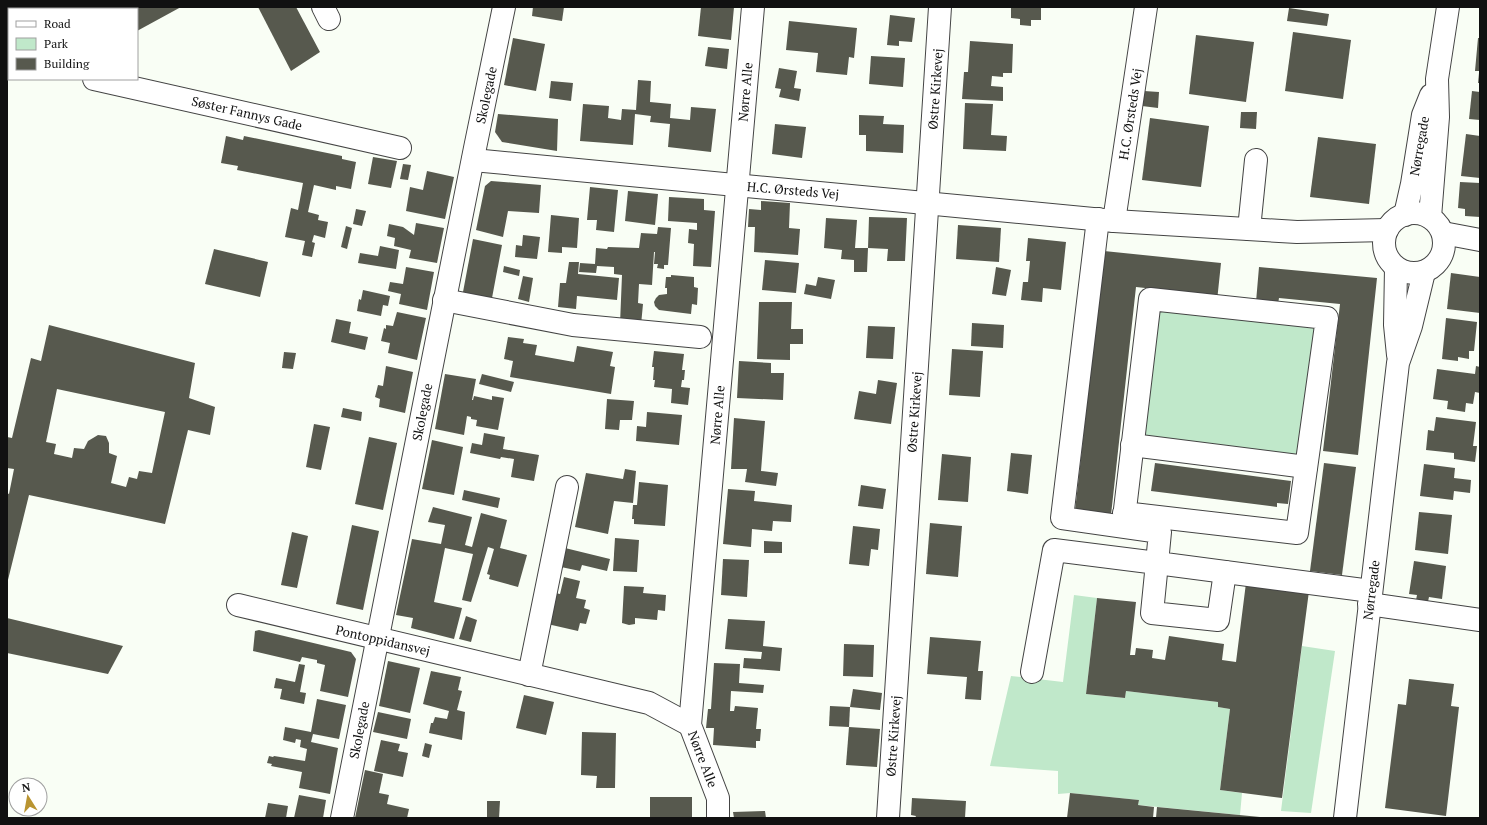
<svg xmlns="http://www.w3.org/2000/svg" width="1487" height="825" font-family="'PT Serif',serif">
<rect width="100%" height="100%" fill="#f9fef5"/>
<g fill="#c0e8ca">
<path d="M1150,299L1327,318L1306,467L1132,445Z"/>
<path d="M1074,595L1097,598L1086,694L1125,698L1126,691L1218,702V707L1230,709L1220,790L1242,793L1240,815L1138,805L1139,800L1070,793L1058,794V771L990,766L1011,676L1063,682Z"/>
<path d="M1302,646L1335,651L1311,813L1281,811Z"/>
</g>
<g fill="#57594e" fill-rule="evenodd">
<path d="M94,7H181L137,31V9H96Z"/>
<path d="M258,7H296L320,52L291,71Z"/>
<path d="M533,7H564L562,21L532,16Z"/>
<path d="M701,7H734L731,40L698,36Z"/>
<path d="M1011,7H1041V20H1031V26L1020,25V19L1011,18Z"/>
<path d="M1289,8L1329,14L1327,26L1287,21Z"/>
<path d="M890,15L915,18L912,42L899,41V46L887,45Z"/>
<path d="M789,21L857,28L854,58L849,57L847,75L816,72L818,53L786,50Z"/>
<path d="M1293,32L1351,40L1343,99L1285,91Z"/>
<path d="M1196,35L1254,42L1246,102L1189,94Z"/>
<path d="M513,38L545,44L536,91L504,85Z"/>
<path d="M1478,38H1480V71H1475Z"/>
<path d="M970,41L1013,44L1012,73H1003V77L992,76L991,86L1003,87V101L962,99L964,72H968Z"/>
<path d="M708,47L729,49L727,69L705,66Z"/>
<path d="M871,56L905,58L903,87L869,84Z"/>
<path d="M779,68L797,71L794,88L801,89L799,101L779,97L781,89L775,88Z"/>
<path d="M1479,73H1480V83H1478Z"/>
<path d="M638,80L651,81L650,102L671,104L670,118L690,120L691,107L716,109L711,152L668,147L670,124L650,122L651,116L635,114L633,145L580,141L583,104L609,106L608,118L621,120L622,109L636,110Z"/>
<path d="M551,81L573,83L571,101L549,98Z"/>
<path d="M1144,91L1159,92L1158,108L1142,106Z"/>
<path d="M1472,91L1480,92V120L1469,119Z"/>
<path d="M965,103L993,104L991,135L1007,136L1006,151L963,149Z"/>
<path d="M1241,112H1257L1256,129L1240,128Z"/>
<path d="M498,114L558,119L557,151L502,142L495,132Z"/>
<path d="M859,115L884,116L883,124L904,125L903,153L866,151V135H859Z"/>
<path d="M1150,118L1209,126L1201,187L1142,180Z"/>
<path d="M775,124L806,127L802,158L772,154Z"/>
<path d="M1466,134L1480,136V178L1461,176Z"/>
<path d="M226,136L243,140L244,136L342,156V159L356,162L351,189L336,186V190L314,185L308,212L319,215L318,220L328,222L325,238L314,235L312,242L315,243L312,257L302,255L305,241L285,237L291,208L298,210L303,183L237,170L238,166L221,163Z"/>
<path d="M1318,137L1376,144L1369,204L1310,197Z"/>
<path d="M373,157L397,161L391,188L368,184Z"/>
<path d="M403,164L411,165L408,180L400,179Z"/>
<path d="M427,171L454,177L445,219L406,211L410,187L423,190Z"/>
<path d="M491,181L541,185L539,213L508,211L503,237L476,230L485,186Z"/>
<path d="M1460,182L1480,183V217L1465,216V209L1458,208Z"/>
<path d="M590,187L618,190L614,232L596,230L597,220H587Z"/>
<path d="M628,191L658,194L655,225L625,221Z"/>
<path d="M669,197L704,199V210L715,211L711,267L693,266L694,244L688,243L689,229L697,230V223L668,221Z"/>
<path d="M761,201L790,203L789,228L800,229L798,255L754,252L755,227H748L749,209L761,210Z"/>
<path d="M356,209L366,211L362,226L353,224Z"/>
<path d="M551,215L579,218L577,248L562,247V253L548,252Z"/>
<path d="M869,217L907,218L905,261H887L888,249L868,248Z"/>
<path d="M826,218L857,220L855,248H868L867,272H854V260L841,259L842,250L824,248Z"/>
<path d="M416,223L444,228L437,263L409,258L411,250L394,246L395,238L387,236L389,224L403,227L414,235Z"/>
<path d="M958,225L1001,228L999,262L956,259Z"/>
<path d="M346,226L352,228L347,249L341,247Z"/>
<path d="M658,227L671,228L668,265H664V269L657,268L658,264H654L655,252H654L652,285L639,284L638,303L643,304L641,325L620,324L622,275L614,274V267L597,266L596,273L579,272L580,263L595,264L596,248L607,249L608,247L639,248L641,233L657,234Z"/>
<path d="M523,235L540,237L537,259L515,257L516,245L522,246Z"/>
<path d="M1028,238L1066,242L1061,290L1043,288L1042,302L1021,300L1023,282H1028L1030,261H1026Z"/>
<path d="M473,239L502,245L492,298L463,292Z"/>
<path d="M380,246L399,250L396,269L358,263L360,253L378,256Z"/>
<path d="M214,249L268,262L260,297L205,284Z"/>
<path d="M1104,251L1221,263L1217,301L1191,293L1136,287L1111,515L1075,511Z"/>
<path d="M765,260L799,263L796,293L762,290Z"/>
<path d="M569,262H579L578,274L619,278L617,300L577,296L576,309L558,307L560,283H566Z"/>
<path d="M504,266L520,270L519,276L503,272Z"/>
<path d="M406,267L434,272L427,310L399,304L401,294L388,291L390,282L403,284Z"/>
<path d="M996,267L1011,270L1006,296L992,294Z"/>
<path d="M1259,267L1377,278L1358,455L1323,451L1340,304L1279,298L1278,304L1256,302Z"/>
<path d="M1451,273L1480,277V313L1447,309Z"/>
<path d="M671,275L694,277V287L698,288L697,305L692,304L691,314L659,310L655,306L654,302L656,298L659,295L667,294V288H665L666,277H671Z"/>
<path d="M523,276L533,278L529,302L518,299Z"/>
<path d="M818,277L835,280L831,299L804,294L806,284L816,286Z"/>
<path d="M363,290L390,296L388,306L383,305L381,316L357,311L359,299L361,300Z"/>
<path d="M759,302H792L791,329H803V344H790V360L757,359Z"/>
<path d="M397,312L426,318L417,360L388,353L390,343L381,341L384,328L386,329V325L393,326Z"/>
<path d="M1446,318L1477,322L1474,351H1469V359L1458,357V361L1442,359Z"/>
<path d="M336,319L351,322L349,333L368,337L365,350L331,342Z"/>
<path d="M972,323L1004,325L1003,348L971,346Z"/>
<path d="M49,325L195,363L189,398L215,407L210,435L188,430L165,524L29,495L7,584V493L9,494L14,469L7,468V437L12,438L31,358L41,361ZM57,389L165,412L152,473L139,471L137,479L129,477L126,487L111,483L117,456L109,453V443L106,436L98,435L88,441L84,449L74,448L72,458L54,454L56,444L46,442Z"/>
<path d="M868,326L895,327L893,359L866,358Z"/>
<path d="M508,337L524,339L523,343L537,345L535,355L574,362L577,346L613,352L610,366L615,367L611,394L510,377L513,361L504,359Z"/>
<path d="M952,349L983,351L980,397L949,395Z"/>
<path d="M654,351L684,354L682,370H685L684,380H682L681,387L690,388L688,405L671,403L672,389L654,387L655,380H653L654,367H652Z"/>
<path d="M284,352L296,353L293,369L282,368Z"/>
<path d="M739,361L771,363V373H784L783,400L737,398Z"/>
<path d="M386,366L413,372L405,413L379,407L380,399L375,397L378,385L383,386Z"/>
<path d="M1476,366L1480,367V393L1475,392L1473,404L1466,403L1465,412L1447,409L1448,401L1433,399L1437,369L1475,374Z"/>
<path d="M445,374L476,379L472,400H473L474,396L492,400V396L504,398L498,430L476,426L477,420L471,419V417L467,416L464,435L435,429Z"/>
<path d="M482,374L514,382L511,392L479,384Z"/>
<path d="M878,380L897,383L891,424L854,419L859,391L876,394Z"/>
<path d="M607,399L634,401L632,420H620L619,430L605,429Z"/>
<path d="M343,408L362,412L361,421L341,417Z"/>
<path d="M647,412L682,415L679,445L636,441L637,426L646,427Z"/>
<path d="M1436,417L1476,422L1473,446H1477L1475,462L1454,459V453L1426,450L1428,430L1434,431Z"/>
<path d="M734,418L765,421L761,471L778,473L776,486L745,482L747,469H731Z"/>
<path d="M314,424L330,427L321,470L306,467Z"/>
<path d="M484,433L505,437L503,449L539,455L534,481L511,477L514,459L501,457L500,459L470,453L472,443L482,445Z"/>
<path d="M369,437L397,443L383,510L355,504Z"/>
<path d="M432,440L463,447L454,495L422,489Z"/>
<path d="M1011,453L1032,455L1028,494L1007,491Z"/>
<path d="M942,454L971,457L968,502L938,500Z"/>
<path d="M1155,463L1291,481L1288,504L1277,503V507L1151,491Z"/>
<path d="M1324,463L1356,467L1342,575L1310,571Z"/>
<path d="M1424,464L1455,468L1454,478L1471,480L1470,493L1454,491L1453,500L1420,496Z"/>
<path d="M625,469L636,471L633,503L614,501L608,534L575,527L586,473L623,479Z"/>
<path d="M639,482L668,485L665,526L634,524V519H632L633,505H637Z"/>
<path d="M861,485L886,489L883,509L858,506Z"/>
<path d="M728,489L755,491L754,501L792,505L791,522L773,521L772,531L752,529L751,547L723,544Z"/>
<path d="M464,490L500,498L498,508L462,500Z"/>
<path d="M433,507L472,517L465,545L472,547L481,513L507,520L500,548L527,555L518,587L489,579L490,575L487,574L494,549L488,547L471,602L462,600L473,554L445,548L434,602L462,608L454,639L411,628L413,618L396,615L412,539L441,544L445,525L428,522Z"/>
<path d="M1419,512L1452,515L1448,554L1415,550Z"/>
<path d="M930,523L962,526L958,577L926,574Z"/>
<path d="M352,525L379,531L363,610L336,604Z"/>
<path d="M853,526L880,529L878,550L871,549L869,566L849,564Z"/>
<path d="M292,532L308,536L297,588L281,585Z"/>
<path d="M615,538L639,540L637,572L613,571Z"/>
<path d="M764,541L782,542V553H764Z"/>
<path d="M565,548L610,559L607,571L582,565L580,571L561,567Z"/>
<path d="M723,559L749,560L747,597L721,595Z"/>
<path d="M1414,561L1446,566L1442,599L1429,597L1427,606L1415,605L1417,595L1409,594Z"/>
<path d="M564,577L580,581L576,598L586,600L584,608L590,610L586,624L580,623L578,631L543,623L551,592L560,594Z"/>
<path d="M1246,583L1309,591L1282,798L1220,790L1230,709L1218,707V702L1126,691L1125,698L1086,694L1097,598L1136,602L1130,655H1135L1136,648L1153,650L1152,658L1165,660L1169,636L1224,644L1222,660L1236,662Z"/>
<path d="M624,586L644,587L643,593L666,595L665,611L658,610L657,620L635,618V624L629,625L622,623Z"/>
<path d="M466,616L477,620L471,642L459,639Z"/>
<path d="M7,618L123,646L108,674L7,653Z"/>
<path d="M728,619L765,621L763,646L782,648L780,671L743,668L744,658L761,659L762,652L725,649Z"/>
<path d="M259,630L351,652L356,659L348,697L320,691L325,665L317,663V660L302,657L300,662L253,651L255,631Z"/>
<path d="M930,637L981,641L978,671H983L981,700L965,699L967,677L927,674Z"/>
<path d="M844,644L874,645L873,677L843,676Z"/>
<path d="M388,661L420,668L410,713L379,706Z"/>
<path d="M714,663L740,664L739,683L764,685L763,693L731,691L730,711H734L735,706L758,708L756,729H761L760,741H756V748L713,745L714,728H706L708,709H711Z"/>
<path d="M299,664L305,665L300,692L306,693L304,704L280,699L282,689L274,688L276,678L295,682Z"/>
<path d="M431,671L461,677L458,690L462,691L457,710L465,712L462,740L429,733L431,723H433L435,717L447,719L449,711L423,704Z"/>
<path d="M1409,679L1454,684L1451,706L1459,707L1446,816L1385,808L1398,704L1406,705Z"/>
<path d="M853,689L882,693L880,710L850,707Z"/>
<path d="M524,695L554,702L546,735L516,728Z"/>
<path d="M317,699L346,705L339,739L313,734L311,742L338,748L330,794L299,788L302,772L271,766L272,764L267,763L269,756L273,757L274,756L305,761L307,749L300,747L301,740L296,739L295,743L283,740L285,727L311,732Z"/>
<path d="M830,706L850,707L849,727L829,726Z"/>
<path d="M378,712L411,719L407,739L373,732Z"/>
<path d="M849,727L880,729L877,767L846,765Z"/>
<path d="M582,732L616,733L615,788H596L597,776L581,775Z"/>
<path d="M381,740L400,744L398,751L408,753L403,777L374,771Z"/>
<path d="M425,743L432,745L429,758L422,756Z"/>
<path d="M365,770L383,774L379,793L389,795L387,804L409,809L407,818H355Z"/>
<path d="M1070,793L1139,800L1138,805L1154,807L1153,818H1067Z"/>
<path d="M299,795L326,800L323,818H294Z"/>
<rect x="650" y="797" width="42" height="21"/>
<path d="M912,798L966,801L965,818H915L916,816L911,815Z"/>
<path d="M487,801H500L499,818H487Z"/>
<path d="M268,803L288,806L286,818H265Z"/>
<path d="M1157,807L1260,817V818H1156Z"/>
<path d="M765,811L766,818H734L733,812Z"/>
</g>
<g fill="none" stroke-linecap="round" stroke-linejoin="round">
<g stroke="#444" stroke-width="24">
<g id="minor">
<path d="M323,7L329,19"/>
<path d="M7,8L9,7"/>
<path d="M7,59L9,60"/>
<path d="M94,79L400,148"/>
<path d="M473,160L1114,221L1297,232L1387,230"/>
<circle cx="1414" cy="243" r="30"/>
<path d="M1405,215L1412,184L1423,115L1431,95"/>
<path d="M1430,217L1438,117L1437,79L1448,7"/>
<path d="M1098,219L1062,518L1160,532L1157,563L1371,591"/>
<path d="M1114,221L1146,7"/>
<path d="M1249,229L1256,160"/>
<path d="M1443,233L1480,240"/>
<path d="M1396,268L1395,325L1398,355"/>
<path d="M444,300L573,325L700,337"/>
<path d="M1132,445L1306,467"/>
<path d="M1123,526L1150,299L1327,318L1297,533L1124,513"/>
<path d="M1369,604L1480,620"/>
<path d="M238,605L649,703L690,725"/>
<path d="M1032,672L1054,550L1157,563L1152,613L1218,620L1225,572"/>
<path d="M529,675L567,487"/>
<path d="M342,818L475,148L504,7"/>
<path d="M718,818V798L690,725L753,7"/>
<path d="M888,818L940,7"/>
<path d="M1345,818L1398,363L1411,326L1424,272"/>
</g>
</g>
<use href="#minor" stroke="#fff" stroke-width="22"/>
</g>
<g text-anchor="middle" stroke-width="4" stroke-linejoin="round" paint-order="stroke">
<g font-size="13" fill="#111" stroke="#fff">
<text transform="translate(935 89) rotate(-86)" y="5">Østre Kirkevej</text>
<text transform="translate(745 92) rotate(-85)" y="5">Nørre Alle</text>
<text transform="translate(486 95) rotate(-78)" y="5">Skolegade</text>
<text transform="translate(247 113) rotate(13)" y="5">Søster Fannys Gade</text>
<text transform="translate(1130 114) rotate(-81)" y="5">H.C. Ørsteds Vej</text>
<text transform="translate(1419 146) rotate(-80)" y="5">Nørregade</text>
<text transform="translate(793 190) rotate(5)" y="5">H.C. Ørsteds Vej</text>
<text transform="translate(422 412) rotate(-79)" y="5">Skolegade</text>
<text transform="translate(914 412) rotate(-86)" y="5">Østre Kirkevej</text>
<text transform="translate(717 415) rotate(-85)" y="5">Nørre Alle</text>
<text transform="translate(1371 590) rotate(-83)" y="5">Nørregade</text>
<text transform="translate(383 640) rotate(13)" y="5">Pontoppidansvej</text>
<text transform="translate(359 730) rotate(-79)" y="5">Skolegade</text>
<text transform="translate(893 736) rotate(-86)" y="5">Østre Kirkevej</text>
<text transform="translate(703 759) rotate(69)" y="5">Nørre Alle</text>
</g>
</g>
<rect width="1487" height="825" fill="none" stroke="#111111" stroke-width="16"/>
<rect x="8" y="8" width="130" height="72" fill="#ffffff" stroke="#a0a0a0"/>
<rect x="16" y="21" width="20" height="6" fill="#ffffff" stroke="#a0a0a0"/>
<text x="44" y="28" font-size="12" fill="#111111">Road</text>
<rect x="16" y="38" width="20" height="12" fill="#c0e8ca" stroke="#a0a0a0"/>
<text x="44" y="48" font-size="12" fill="#111111">Park</text>
<rect x="16" y="58" width="20" height="12" fill="#57594e" stroke="#a0a0a0"/>
<text x="44" y="68" font-size="12" fill="#111111">Building</text>
<g transform="translate(28 797) rotate(349)"><circle r="19" fill="#ffffff" stroke="#a0a0a0"/>
<path d="M0-3L7 15L0 10L-7 15Z" fill="#b99431"/>
<text y="-6" font-size="11" font-weight="bold" text-anchor="middle" fill="#111111">N</text>
</g>
</svg>
